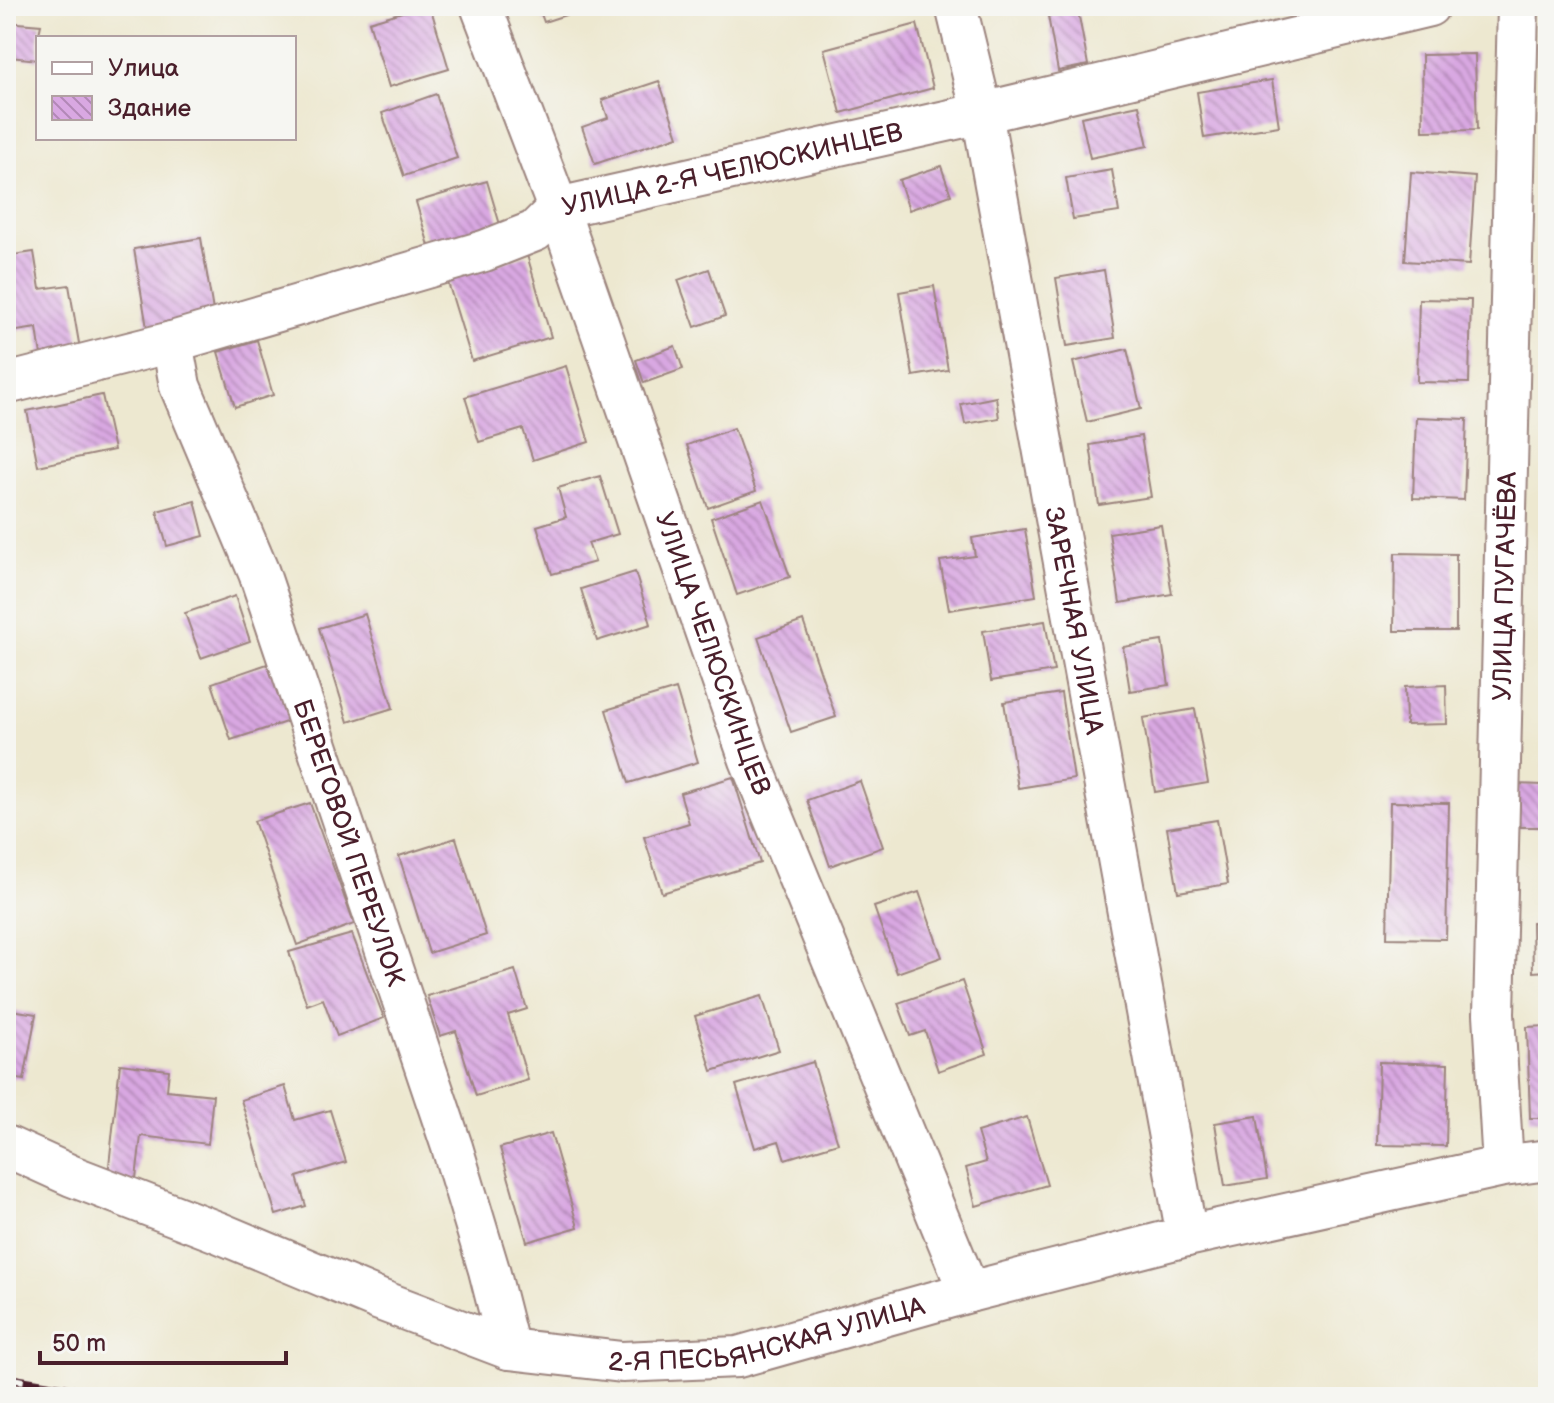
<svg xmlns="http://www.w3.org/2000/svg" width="1554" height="1403" font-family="'Balsamiq Sans',sans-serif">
<defs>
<pattern id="building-back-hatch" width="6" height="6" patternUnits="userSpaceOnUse" patternTransform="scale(2)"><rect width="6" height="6" fill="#d9a8e2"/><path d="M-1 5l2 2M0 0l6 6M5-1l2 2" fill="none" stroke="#b288b7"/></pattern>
</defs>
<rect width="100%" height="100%" fill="#f6f6f2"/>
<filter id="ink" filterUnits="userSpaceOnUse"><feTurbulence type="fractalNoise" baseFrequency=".0125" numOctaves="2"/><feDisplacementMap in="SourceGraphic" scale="16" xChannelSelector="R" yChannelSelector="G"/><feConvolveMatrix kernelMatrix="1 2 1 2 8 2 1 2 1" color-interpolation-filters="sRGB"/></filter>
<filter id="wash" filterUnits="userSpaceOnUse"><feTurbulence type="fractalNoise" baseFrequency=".006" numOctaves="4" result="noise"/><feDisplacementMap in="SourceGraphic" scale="32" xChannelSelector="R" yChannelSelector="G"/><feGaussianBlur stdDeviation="1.8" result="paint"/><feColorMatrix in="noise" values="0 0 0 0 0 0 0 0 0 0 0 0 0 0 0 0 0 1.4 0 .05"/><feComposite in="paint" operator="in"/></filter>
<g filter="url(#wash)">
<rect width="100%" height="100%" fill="#ede8d0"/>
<g id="blocks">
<g fill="url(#building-back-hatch)">
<path d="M422,6H430L449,69L389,87L369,22Z"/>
<path d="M538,6H589L590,7L544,22Z"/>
<path d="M1277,6H1302L1303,7L1279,13Z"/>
<path d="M1078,11L1088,65L1058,71L1048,16Z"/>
<path d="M6,22L41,25L38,38V60L10,57L8,80H6Z"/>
<path d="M917,24L933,88L841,113L824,49Z"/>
<path d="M1475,54L1477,130L1423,131L1422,55Z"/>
<path d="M1272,80L1279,126L1204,138L1197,92Z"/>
<path d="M659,81L678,136L595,164L582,127L608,118L602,100Z"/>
<path d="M436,94L457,158L404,176L382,113Z"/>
<path d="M1139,105L1148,146L1090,158L1081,117Z"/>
<path d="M941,166L951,195L909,210L899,180Z"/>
<path d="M1112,170L1119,212L1073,219L1066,178Z"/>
<path d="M1411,172L1475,177L1469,265L1405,261Z"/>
<path d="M487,181L501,228L430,249L416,202Z"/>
<path d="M201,238L214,317L147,328L134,249Z"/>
<path d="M34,252L40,289L69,285L80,349L41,355L37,328L10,332L14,359L6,360V256Z"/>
<path d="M527,255L551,337L472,361L447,279Z"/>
<path d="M709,269L725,316L695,327L678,280Z"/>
<path d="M1104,270L1115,338L1067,346L1056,278Z"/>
<path d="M934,286L948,370L913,376L899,292Z"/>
<path d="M1419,299L1471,300L1469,383L1417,382Z"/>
<path d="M257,340L273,395L235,407L218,352Z"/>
<path d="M675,346L683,369L644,383L636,360Z"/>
<path d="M1127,349L1141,409L1087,422L1073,362Z"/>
<path d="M566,366L589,442L533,460L523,429L479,442L465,397Z"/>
<path d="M102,395L114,450L38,466L27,411Z"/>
<path d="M996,397L999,418L965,424L961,404Z"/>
<path d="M1416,417L1467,419L1464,500L1413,498Z"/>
<path d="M734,428L756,491L708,508L687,445Z"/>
<path d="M1141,436L1151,497L1099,505L1090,445Z"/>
<path d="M600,476L618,534L588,543L595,562L552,574L537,526L566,517L558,488Z"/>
<path d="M763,500L790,577L737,595L711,518Z"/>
<path d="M195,501L204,536L167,546L157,511Z"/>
<path d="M1161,525L1172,594L1120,603L1109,533Z"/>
<path d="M1025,529L1036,596L949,610L940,561L975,556L972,538Z"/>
<path d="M1395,553L1456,554V631H1394Z"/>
<path d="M635,572L651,624L597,641L581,589Z"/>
<path d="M235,596L250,641L201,658L185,613Z"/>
<path d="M365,614L393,708L348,722L319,628Z"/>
<path d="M803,621L836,717L791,732L758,637Z"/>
<path d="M1045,621L1054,671L991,681L983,631Z"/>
<path d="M1162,641L1169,685L1130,691L1123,647Z"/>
<path d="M273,662L292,720L231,740L212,683Z"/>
<path d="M1446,685L1447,724L1406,725L1405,687Z"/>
<path d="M676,689L698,762L629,783L606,710Z"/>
<path d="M1061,693L1074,779L1018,788L1004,702Z"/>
<path d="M1195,709L1208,783L1155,792L1143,718Z"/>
<path d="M1544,743H1548V827H1514L1515,784L1543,785Z"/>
<path d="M733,777L760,863L662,893L644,837L689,823L680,793Z"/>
<path d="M860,781L883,847L830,866L807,800Z"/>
<path d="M1390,802L1449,803L1446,939L1387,938Z"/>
<path d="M310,803L354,924L297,945L254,821Z"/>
<path d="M1217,820L1228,884L1178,892L1167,828Z"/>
<path d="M456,838L486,935L429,953L399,856Z"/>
<path d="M919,892L942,957L897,973L874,907Z"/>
<path d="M1532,922H1548V971L1533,972Z"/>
<path d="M352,934L384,1018L337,1036L323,999L307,1005L289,952Z"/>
<path d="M515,970L527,1009L508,1015L528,1080L476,1096L456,1031L440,1036L427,996Z"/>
<path d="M962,981L987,1054L938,1071L925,1031L910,1036L898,1003Z"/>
<path d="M762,996L779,1050L712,1071L695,1016Z"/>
<path d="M6,1009L36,1014L24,1080L6,1077Z"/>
<path d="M1548,1026V1118H1530L1527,1027Z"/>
<path d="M813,1062L838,1143L785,1159L779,1141L755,1148L736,1085Z"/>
<path d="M1379,1062L1448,1064L1446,1146L1377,1145Z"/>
<path d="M120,1064L169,1070L167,1090L213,1095L208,1144L141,1136L135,1187L107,1184Z"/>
<path d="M285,1086L295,1120L330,1110L346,1162L297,1177L306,1206L276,1215L241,1100Z"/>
<path d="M1257,1116L1267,1179L1225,1186L1215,1123Z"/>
<path d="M1027,1117L1047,1185L976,1206L966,1168L986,1162L977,1132Z"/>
<path d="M551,1133L578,1227L527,1242L500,1148Z"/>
</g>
</g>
</g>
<g filter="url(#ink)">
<use href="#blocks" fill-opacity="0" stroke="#9c847e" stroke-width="2"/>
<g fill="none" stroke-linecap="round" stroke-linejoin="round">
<g stroke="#9c847e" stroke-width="44">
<g id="street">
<path id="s1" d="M481,6L558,208L750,760L969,1292"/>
<path id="s2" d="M956,6L982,113L1187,1236"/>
<path id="s3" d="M172,342L180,386L259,573L452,1147L489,1270L509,1349"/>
<path id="s4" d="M6,384L172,342L484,251L535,231L558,208L982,113L1429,6"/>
<path id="s5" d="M6,1146L72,1176L220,1233L380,1300L509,1349L622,1362L738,1357L969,1292L1187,1236L1503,1166L1548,1160"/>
<path id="s6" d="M1503,1166L1494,1014L1518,6"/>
</g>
</g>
<use href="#street" stroke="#fff" stroke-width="40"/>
<g stroke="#4a1f2b" stroke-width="9">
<path id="rail" d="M6,1378L117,1397"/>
</g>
<use href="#rail" stroke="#f6f6f2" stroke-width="6" stroke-dasharray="18" stroke-linecap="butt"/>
</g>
</g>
<g text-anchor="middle" stroke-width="7" stroke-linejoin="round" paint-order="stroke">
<g font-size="26" fill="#4a1f2b" stroke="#f6f6f2">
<text dy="9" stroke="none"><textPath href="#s4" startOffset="762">УЛИЦА 2-Я ЧЕЛЮСКИНЦЕВ</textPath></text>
<text dy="9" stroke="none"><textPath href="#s6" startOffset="580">УЛИЦА ПУГАЧЁВА</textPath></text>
<text dy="9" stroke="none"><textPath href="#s2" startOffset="626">ЗАРЕЧНАЯ УЛИЦА</textPath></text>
<text dy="9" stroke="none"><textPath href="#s1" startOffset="688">УЛИЦА ЧЕЛЮСКИНЦЕВ</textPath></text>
<text dy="9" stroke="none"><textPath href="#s3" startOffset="532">БЕРЕГОВОЙ ПЕРЕУЛОК</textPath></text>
<text dy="9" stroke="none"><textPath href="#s5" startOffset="804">2-Я ПЕСЬЯНСКАЯ УЛИЦА</textPath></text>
</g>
</g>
<rect width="1554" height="1403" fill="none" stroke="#f6f6f2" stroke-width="32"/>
<rect x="36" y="36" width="260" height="104" fill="#f6f6f2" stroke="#b1a0a2" stroke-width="2"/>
<rect x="52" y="62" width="40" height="12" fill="#ffffff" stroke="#b1a0a2" stroke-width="2"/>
<text x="108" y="76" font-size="24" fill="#4a1f2b">Улица</text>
<rect x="52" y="96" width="40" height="24" fill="url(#building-back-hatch)" stroke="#b1a0a2" stroke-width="2"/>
<text x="108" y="116" font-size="24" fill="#4a1f2b">Здание</text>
<path d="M40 1351v12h246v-12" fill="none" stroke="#4a1f2b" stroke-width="4"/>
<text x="52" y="1351" font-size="24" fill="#4a1f2b" stroke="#f6f6f2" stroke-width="6" paint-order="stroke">50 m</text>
</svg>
